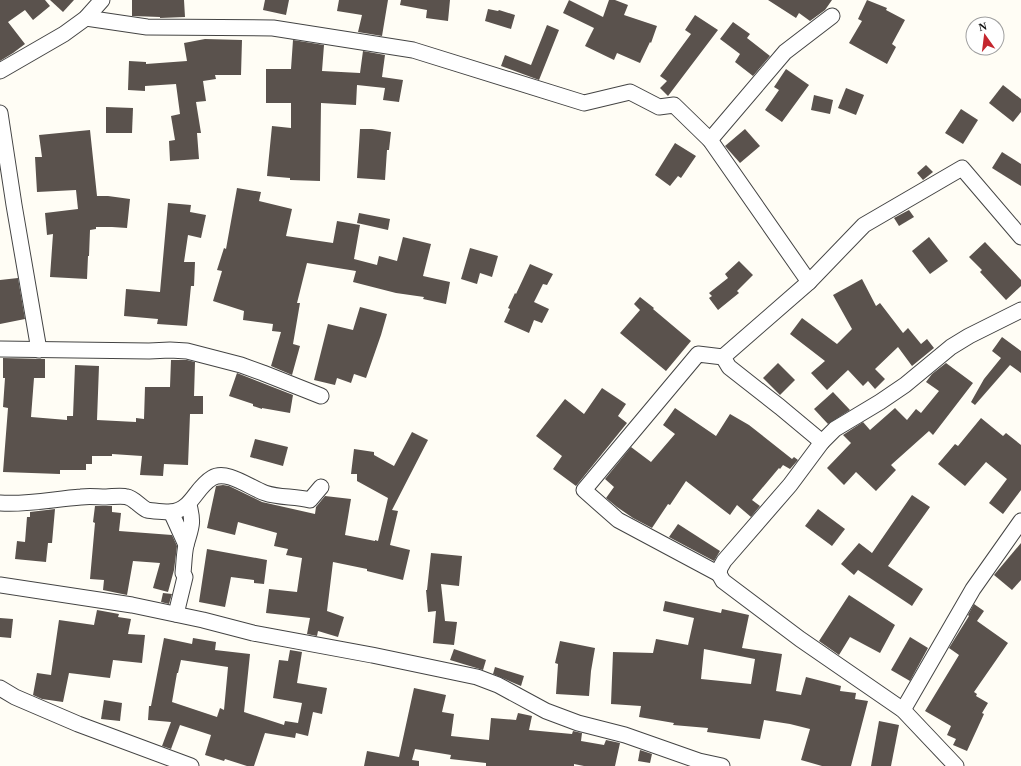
<svg xmlns="http://www.w3.org/2000/svg" width="1021" height="766" font-family="Georgia,serif">
<rect width="100%" height="100%" fill="#fffdf5"/>
<g fill="#5a524d" fill-rule="evenodd">
<path d="M0,0H45L50,6L33,20L25,10L8,22L25,44L13,53L0,61Z"/>
<path d="M50,0H74L63,12Z"/>
<path d="M132,0H184L185,17L160,18V17L132,16Z"/>
<path d="M265,0H289L286,15L263,10Z"/>
<path d="M339,0H388L382,36L358,32L362,15L337,11Z"/>
<path d="M401,0H450L448,21L426,18L427,10L400,5Z"/>
<path d="M569,0L603,17L609,0H615L628,5L624,15L657,26L651,43L650,42L640,63L617,53L614,60L585,46L594,28L563,13Z"/>
<path d="M768,0H832L825,10L810,21L799,13L796,18Z"/>
<path d="M867,0L887,8L886,10L905,20L892,44L896,47L887,64L849,43L862,21L858,19Z"/>
<path d="M488,9L498,11L499,10L515,15L511,29L485,21Z"/>
<path d="M695,15L718,30L668,96L660,88L667,81L660,76L691,34L685,30Z"/>
<path d="M733,22L750,34L747,38L770,56L753,76L735,62L740,54L720,39Z"/>
<path d="M547,25L559,30L539,80L501,66L505,55L531,65Z"/>
<path d="M205,39L242,40L241,75H215L216,79L203,81L206,101L196,102L201,133H197L199,159L170,161L169,141L175,140L171,116L180,114L176,84L145,86V91L128,90L129,61L146,62V64L187,61L184,43Z"/>
<path d="M293,40L324,45L322,71L360,73L363,51L385,55L382,77L403,80L399,102L383,100L385,88L357,85L356,105L321,103L320,181L290,180V178L267,176L272,126L291,128V103H266V69H291Z"/>
<path d="M786,69L809,85L782,122L765,110L779,90L774,87Z"/>
<path d="M1003,85L1021,99V112L1013,122L989,103Z"/>
<path d="M846,88L864,95L856,115L838,108Z"/>
<path d="M814,95L833,100L830,114L811,110Z"/>
<path d="M106,107L133,108L132,133H106Z"/>
<path d="M961,109L978,120L963,144L945,133Z"/>
<path d="M360,129H372L391,132L389,150H387L385,180L357,178Z"/>
<path d="M745,129L760,146L740,163L725,146Z"/>
<path d="M90,130L97,196H108L130,199L127,228L112,227H96V229L90,230L89,256H88L87,279L50,277L53,234L47,235L45,213L78,209L76,190L37,192L35,157H42L39,135Z"/>
<path d="M675,143L696,156L681,178L678,176L670,186L655,175Z"/>
<path d="M1002,152L1021,164V186L992,168Z"/>
<path d="M926,165L933,172L923,180L917,173Z"/>
<path d="M237,188L261,192L259,201L292,209L286,236L333,243L337,221L360,225L354,259L377,265L379,256L397,261L403,237L431,244L423,276L450,282L446,304L423,299L424,297L396,293L353,282L356,271L307,263L297,303H300L293,344L300,346L292,375L271,366L281,332L272,331L273,324L243,320L244,311L213,301L222,271L217,270L224,248L226,249Z"/>
<path d="M168,203L191,205L190,212L206,215L201,238L188,235L184,262H195L194,286H191L187,326L157,324L158,319L124,316L126,289L160,292Z"/>
<path d="M909,210L914,217L899,226L894,218Z"/>
<path d="M359,213L390,219L388,230L357,223Z"/>
<path d="M929,237L948,261L930,274L912,251Z"/>
<path d="M985,242L1021,280V286L1006,300L980,272L982,270L969,257Z"/>
<path d="M470,248L498,256L492,277L480,273L477,284L461,279Z"/>
<path d="M739,261L753,275L737,291L739,293L718,310L709,298L712,296L709,293L728,278L725,274Z"/>
<path d="M530,264L553,274L547,285L543,284L534,302L549,309L542,323L534,320L529,333L504,322L510,309L508,308L515,293L516,294Z"/>
<path d="M18,278L25,319L0,324V280Z"/>
<path d="M862,279L876,306L880,303L903,333L908,328L921,344L927,339L934,348L912,366L898,347L875,369L885,379L875,389L868,381L863,386L848,370L827,390L811,373L825,361L790,334L802,318L837,344L852,329L833,295Z"/>
<path d="M640,297L654,308L653,309L691,341L666,371L620,333L640,310L634,304Z"/>
<path d="M360,307L387,314L381,335L366,378L354,374L351,383L337,378L335,385L314,380L328,324L353,330Z"/>
<path d="M1002,337L1021,351V373L1010,365L975,405L971,402L984,379L1001,358L992,351Z"/>
<path d="M3,358L45,359V378H34L31,417L67,420V416H73L75,365L99,366L97,420L136,422V418L144,419L145,387H170L171,360H187L195,362L194,396H203V414H190L188,465L164,464L163,476L140,475L142,456L112,454V456H92V464H86V470H60V474L3,472L8,408L3,407L5,378H3Z"/>
<path d="M778,363L795,380L780,395L763,378Z"/>
<path d="M946,363L973,383L933,435L929,431L891,465L896,470L876,491L856,472L844,485L827,468L851,443L843,435L863,422L870,430L895,408L907,420L916,409L921,413L939,391L926,382L932,374Z"/>
<path d="M237,373L293,395L290,413L262,408V409L253,406V404L229,396Z"/>
<path d="M602,388L626,404L618,416L627,423L576,486L553,469L562,456L536,436L565,399L584,414Z"/>
<path d="M833,392L850,410L828,424L814,409Z"/>
<path d="M675,408L716,436L730,414L749,425L792,459L794,457L798,460L790,469L783,465L780,469L779,468L752,500L760,506L751,517L737,505L730,515L686,481L670,505L668,504L652,528L633,518L617,507L606,498L614,487L605,479L631,447L651,462L675,434L663,425Z"/>
<path d="M981,418L1003,436L1006,433L1021,445V490L1003,514L989,503L1007,479L986,462L965,486L938,464L955,444L958,446Z"/>
<path d="M412,432L428,440L392,510L398,511L390,545L410,550L403,580L367,571V569L333,562L327,611L344,617L338,637L318,631L317,636L307,634L310,618L266,613L269,589L297,592L302,558L286,555L288,549L274,546L277,533L238,522L235,535L207,528L216,486L223,485L229,486L262,502L315,514L316,507L325,496L351,499L345,535L375,541V540L378,541L388,498L357,481V474H351L354,449L374,452V455L394,466Z"/>
<path d="M255,439L288,447L283,466L250,457Z"/>
<path d="M912,495L930,507L888,566L923,589L912,606L858,570L854,575L841,564L859,543L872,553Z"/>
<path d="M95,506H112V512L121,513L119,531L172,535L177,546L174,570L168,592L153,588L160,563L133,561L127,595L103,590L104,580L90,579L95,523L93,522Z"/>
<path d="M55,509L52,543H48L46,562L15,559L17,541L25,542L27,517H30V512Z"/>
<path d="M818,509L845,529L832,546L805,526Z"/>
<path d="M678,524L720,551L714,561L669,537Z"/>
<path d="M1021,543V580L1012,590L994,575Z"/>
<path d="M207,549L267,560L264,584L254,583V580L231,577L225,607L199,602Z"/>
<path d="M431,553L462,556L459,586L441,584L445,621L457,622L454,645L433,643L436,611L428,612L426,590H427Z"/>
<path d="M163,593L172,594L169,604L161,602Z"/>
<path d="M849,595L895,625L880,653L850,637L839,655L819,641Z"/>
<path d="M665,601L721,613L722,609L749,615L742,648L782,654L776,691L801,695L806,677L841,686L840,691L856,693L855,699L868,701L851,766H822L801,760L810,729L790,724L764,720L760,739L707,732L708,728L673,725L674,723L639,717L641,706L611,704L613,652L653,653L656,639L688,645L694,618L663,611ZM704,649L755,659L751,684L701,679Z"/>
<path d="M974,604L984,611L977,621L1008,643L974,692L977,694L976,696L988,703L982,713L984,714L967,751L953,745L956,739L947,735L951,726L925,711L959,655L949,648L969,616L968,615Z"/>
<path d="M97,610L119,614L118,617L131,619L128,634L145,635L142,663L113,660L110,678L69,673L63,702L42,699L33,695L37,673L51,675L59,620L94,625Z"/>
<path d="M0,618L13,619L11,638L0,637Z"/>
<path d="M910,637L928,648L910,681L891,670Z"/>
<path d="M164,638L192,644L193,638L216,642L215,650L250,654L244,712L284,725L285,721L298,723L302,703L273,698L279,660L288,661L290,650L302,652L297,683L327,688L322,714L313,712L308,736L296,733L295,738L265,733L254,766H247L225,759L224,761L205,755L211,735L180,725L171,749L162,746L171,722L148,720L149,706H151ZM181,660L228,667L224,710L220,708L217,717L172,702L177,673H178Z"/>
<path d="M560,641L595,648L591,671L589,696L556,694L558,664L555,663Z"/>
<path d="M454,649L486,660L483,670L450,660Z"/>
<path d="M495,667L524,676L521,686L493,674Z"/>
<path d="M414,688L446,695L442,712L454,714L451,736L489,740L491,718L516,720L518,713L532,716L529,730L572,734L573,731L582,733L581,741L604,745L606,740L620,743L615,766H584L574,764V766H486V763L450,759L451,755L415,749L412,760L419,761V766H364L367,751L399,757Z"/>
<path d="M104,700L122,703L120,721L101,719Z"/>
<path d="M879,721L899,725L891,766H871Z"/>
<path d="M640,750L652,754L650,763L638,761Z"/>
</g>
<g fill="none" stroke-linecap="round" stroke-linejoin="round">
<g stroke="#444" stroke-width="17">
<g id="street">
<path d="M86,18L147,27L273,28L413,50L584,103L630,92L659,107L674,105L710,140L809,282"/>
<path d="M0,71L64,34L86,18L102,0"/>
<path d="M0,113L14,205L39,350"/>
<path d="M710,140L785,52L832,16"/>
<path d="M0,349L149,351L170,350L187,351L241,365L263,373L321,396"/>
<path d="M723,357L729,367L780,407L822,442"/>
<path d="M0,503C28,505 54,499 81,497C89,496 98,497 106,497C112,497 121,495 127,497C134,498 140,507 147,510C151,511 166,512 171,512C192,510 195,488 212,478C227,469 250,488 265,493C279,498 295,496 310,500L321,487"/>
<path d="M171,512L186,545"/>
<path d="M719,574L618,520L584,490L698,354L723,357L809,282L864,225L962,168L1021,237"/>
<path d="M0,585L132,605L203,620L253,633L372,655L477,677L498,685L546,711L578,723L625,735L699,761L722,766"/>
<path d="M176,614L185,577L183,573C184,564 184,554 186,545C191,527 194,524 189,505"/>
<path d="M0,688L15,697L78,724L191,766"/>
<path d="M903,710L973,589L1021,521"/>
<path d="M956,766L903,710L800,639L723,581L719,574L720,568L724,561L790,485L822,442L835,429L880,402L905,385L951,347L969,336L1021,310"/>
</g>
</g>
<use href="#street" stroke="#fff" stroke-width="15"/>
</g>
<g transform="translate(985 36) rotate(346)"><circle r="19" fill="#ffffff" stroke="#a0a0a0"/>
<path d="M0-3L7 15L0 10L-7 15Z" fill="#c4262e"/>
<text y="-6" font-size="11" font-weight="bold" text-anchor="middle" fill="#111111">N</text>
</g>
</svg>
